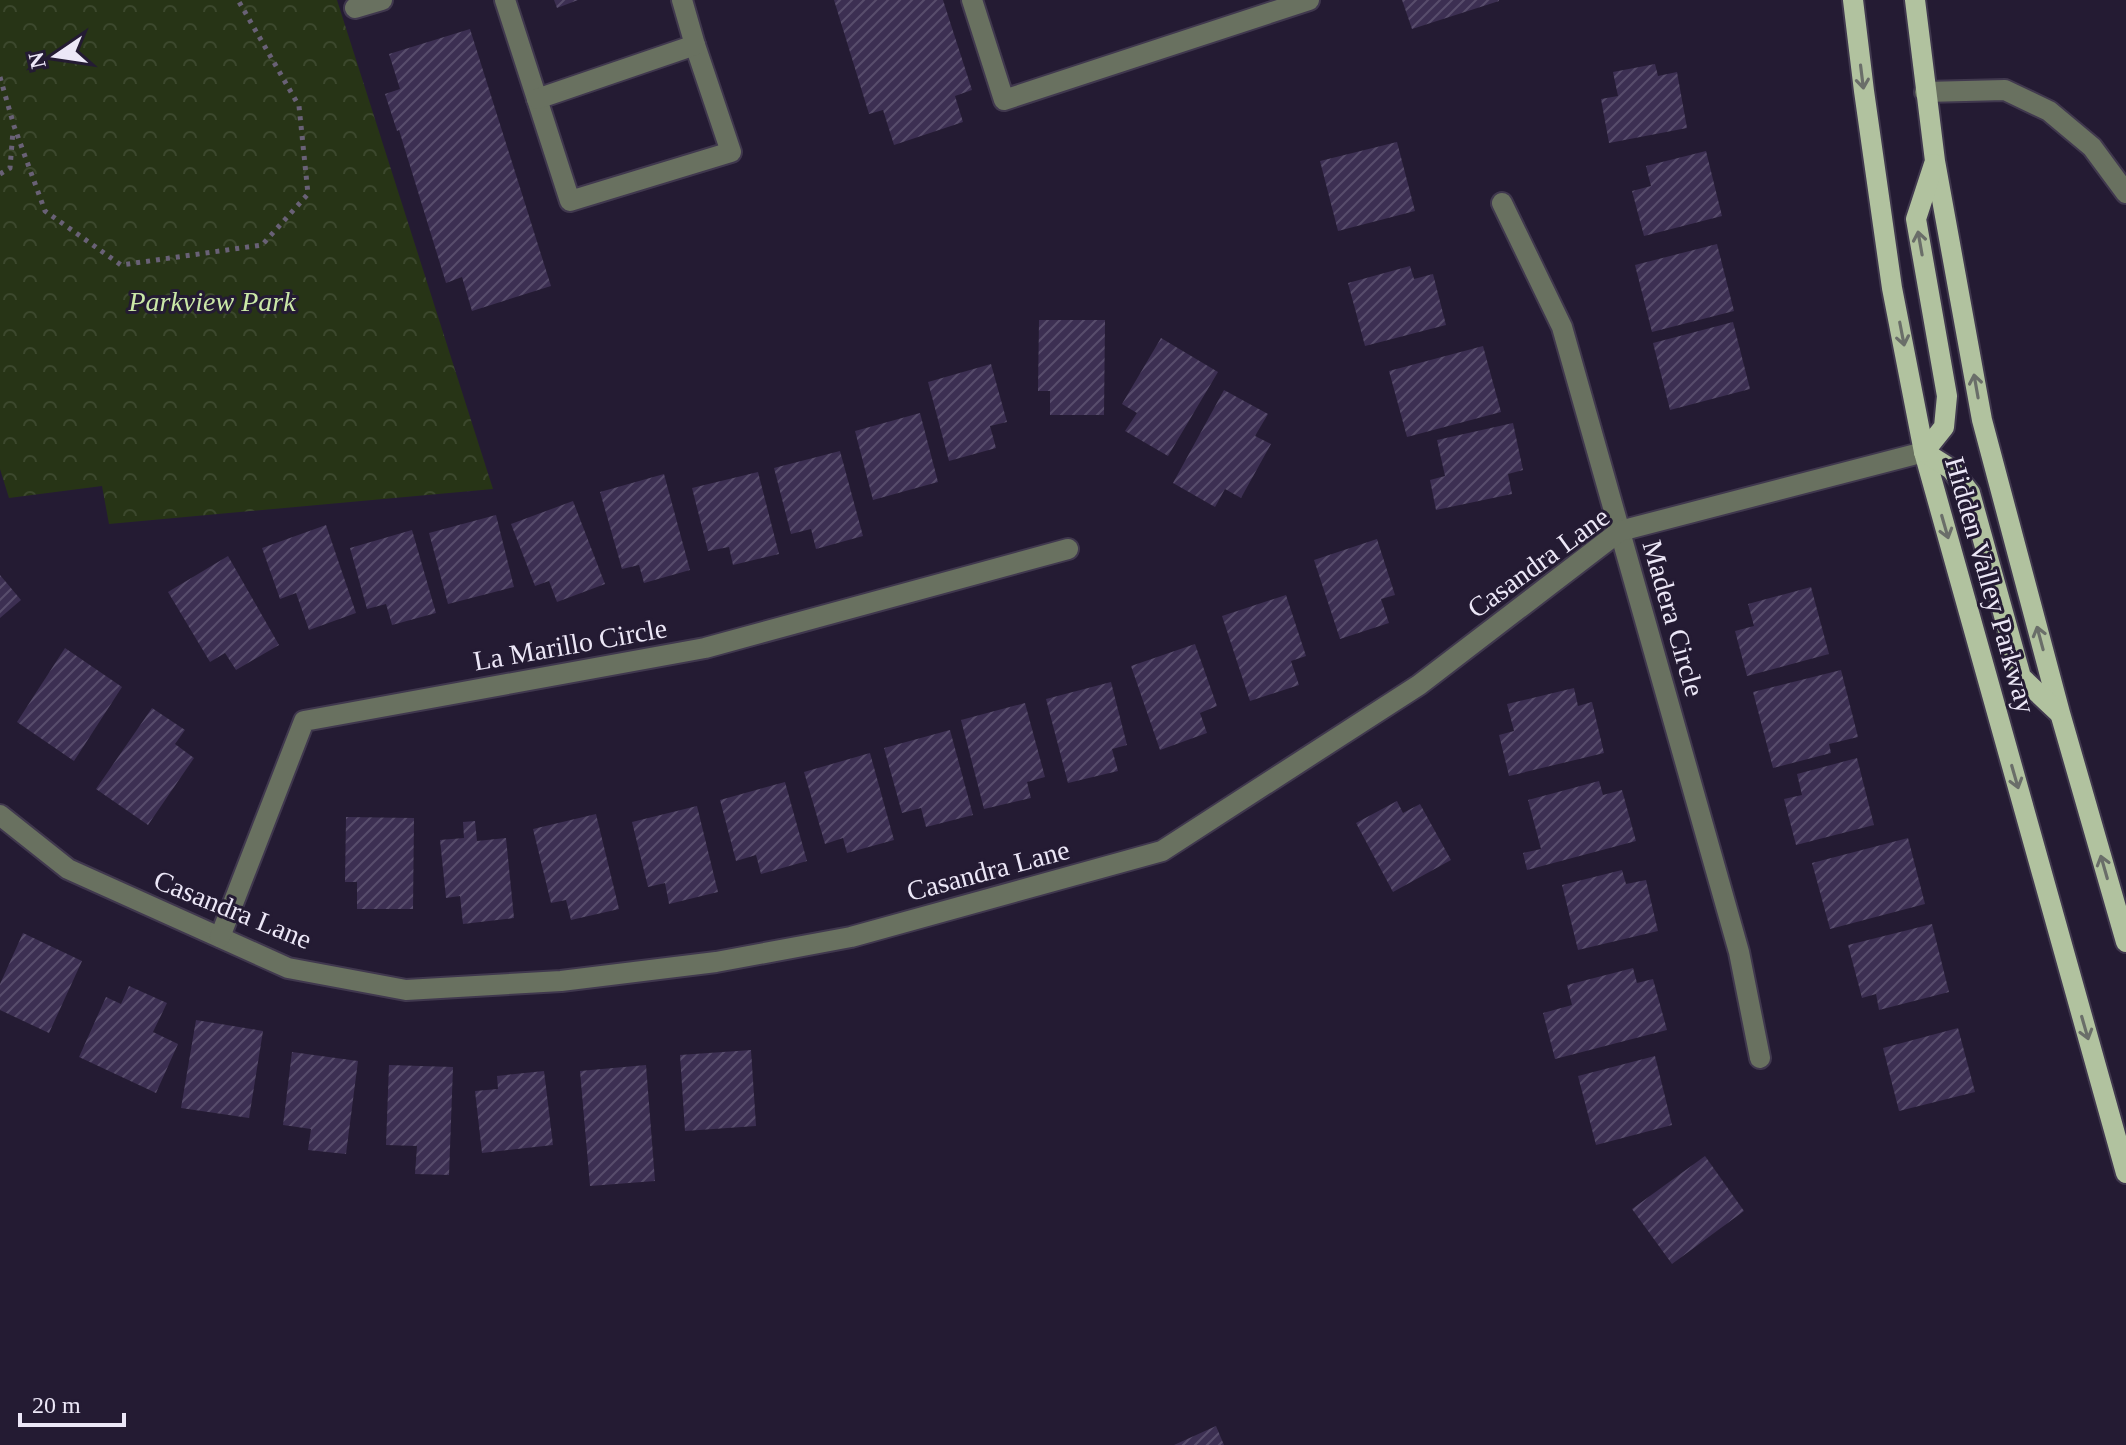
<svg xmlns="http://www.w3.org/2000/svg" width="2126" height="1445" font-family="'Times New Roman',serif">
<defs>
<pattern id="park-crowns" width="20" height="18" patternUnits="userSpaceOnUse" patternTransform="scale(2)"><rect width="20" height="18" fill="#273416"/><path d="M2 6a3 3 0 1 1 6 0M12 15a3 3 0 1 1 6 0" fill="none" stroke="#3c482d"/></pattern>
<pattern id="building-hatch" width="6" height="6" patternUnits="userSpaceOnUse" patternTransform="scale(2)"><rect width="6" height="6" fill="#3c2f52"/><path d="M-1 1l2-2M0 6l6-6M5 7l2-2" fill="none" stroke="#584d6c"/></pattern>
</defs>
<rect width="100%" height="100%" fill="#241b33"/>
<path fill="url(#park-crowns)" d="M0,0H337L493,489L109,524L102,486L9,498L0,469Z"/>
<g fill="url(#building-hatch)">
<path d="M554,0H578L557,8Z"/>
<path d="M834,0H943L972,90L955,96L963,122L894,145L883,110L869,114Z"/>
<path d="M1402,0H1499V1L1412,29Z"/>
<path d="M470,29L551,286L472,311L462,277L446,283L399,130L397,131L385,94L400,89L389,54Z"/>
<path d="M1655,64L1658,76L1677,72L1687,128L1609,143L1601,99L1618,96L1613,72Z"/>
<path d="M1397,142L1415,211L1338,231L1320,161Z"/>
<path d="M1706,151L1722,216L1644,236L1632,191L1651,186L1646,166Z"/>
<path d="M1717,244L1734,311L1652,332L1635,265Z"/>
<path d="M1410,266L1414,279L1433,274L1446,325L1365,346L1348,283Z"/>
<path d="M1039,320H1105L1104,415H1050V391H1038Z"/>
<path d="M1733,322L1750,389L1670,410L1653,343Z"/>
<path d="M1161,338L1218,372L1168,456L1125,431L1137,413L1122,404Z"/>
<path d="M1483,346L1501,412L1407,437L1389,371Z"/>
<path d="M991,364L1007,422L990,426L996,448L949,461L928,382Z"/>
<path d="M1224,390L1268,414L1255,436L1271,444L1241,498L1225,489L1215,507L1173,483Z"/>
<path d="M920,413L938,482L873,500L855,431Z"/>
<path d="M1513,423L1523,470L1508,474L1512,494L1436,510L1430,480L1445,476L1437,440Z"/>
<path d="M840,451L863,536L816,549L811,529L791,534L774,468Z"/>
<path d="M758,472L779,554L733,565L729,547L708,551L692,488Z"/>
<path d="M664,474L690,570L644,583L639,565L622,569L600,492Z"/>
<path d="M573,501L605,584L557,602L549,581L535,586L511,524Z"/>
<path d="M496,515L514,587L448,604L429,533Z"/>
<path d="M326,525L356,613L309,630L296,593L280,599L262,548Z"/>
<path d="M412,530L436,613L392,625L386,604L367,609L350,548Z"/>
<path d="M1377,539L1395,595L1381,599L1389,623L1340,639L1314,560Z"/>
<path d="M228,556L279,645L236,670L225,653L210,662L168,592Z"/>
<path d="M0,575L21,600L0,618Z"/>
<path d="M1811,587L1829,654L1747,676L1735,631L1754,626L1748,604Z"/>
<path d="M1286,595L1306,656L1291,661L1299,685L1250,701L1222,616Z"/>
<path d="M1195,644L1217,706L1200,713L1207,733L1160,750L1131,666Z"/>
<path d="M65,648L122,687L74,761L17,722Z"/>
<path d="M1841,670L1858,737L1829,744L1831,753L1773,768L1753,692Z"/>
<path d="M1111,682L1127,745L1112,749L1118,771L1068,783L1046,699Z"/>
<path d="M1574,688L1578,706L1592,702L1604,753L1509,776L1499,735L1514,731L1507,704Z"/>
<path d="M1025,703L1045,777L1027,782L1031,798L984,809L961,720Z"/>
<path d="M152,708L185,730L175,744L194,758L148,825L96,789Z"/>
<path d="M950,730L973,815L926,827L921,808L902,813L884,748Z"/>
<path d="M870,753L894,840L847,853L843,838L825,844L804,772Z"/>
<path d="M1857,758L1874,825L1796,845L1784,799L1802,795L1797,774Z"/>
<path d="M1599,781L1603,795L1622,790L1636,841L1527,870L1523,853L1541,849L1528,800Z"/>
<path d="M785,782L807,861L761,874L756,855L736,861L720,800Z"/>
<path d="M1397,801L1403,813L1420,804L1451,860L1393,892L1356,823Z"/>
<path d="M697,806L718,892L669,904L665,883L648,887L632,822Z"/>
<path d="M596,814L619,909L571,920L566,900L551,903L533,829Z"/>
<path d="M346,817L414,818L413,909H357V882H345Z"/>
<path d="M475,821L477,841L506,838L514,918L463,924L460,896L446,898L440,840L464,838L463,822Z"/>
<path d="M1908,838L1925,904L1830,929L1812,863Z"/>
<path d="M1622,870L1626,884L1646,880L1658,931L1578,950L1562,885Z"/>
<path d="M1932,924L1949,992L1879,1010L1876,994L1862,998L1848,945Z"/>
<path d="M23,933L82,961L49,1033L0,1010V984Z"/>
<path d="M1633,968L1637,983L1653,979L1667,1030L1555,1059L1543,1013L1572,1005L1567,985Z"/>
<path d="M129,986L167,1003L153,1032L178,1044L156,1093L79,1057L106,997L121,1004Z"/>
<path d="M196,1020L263,1031L249,1118L181,1108Z"/>
<path d="M1958,1028L1975,1092L1899,1111L1883,1048Z"/>
<path d="M751,1050L756,1126L685,1131L680,1055Z"/>
<path d="M292,1052L358,1061L346,1154L308,1150L311,1129L283,1125Z"/>
<path d="M1655,1056L1672,1125L1596,1145L1578,1076Z"/>
<path d="M389,1065L453,1067L449,1175L415,1174L417,1146L386,1145Z"/>
<path d="M646,1065L655,1181L590,1186L580,1071Z"/>
<path d="M544,1071L553,1145L482,1153L475,1091L498,1089L497,1076Z"/>
<path d="M1705,1156L1744,1211L1672,1264L1632,1209Z"/>
<path d="M1216,1426L1224,1445H1174Z"/>
</g>
<g fill="none" stroke-linecap="round" stroke-linejoin="round">
<g stroke="#40384e" stroke-width="24">
<g id="minor">
<path d="M505,0L570,201L731,152L695,45"/>
<path d="M972,0L1004,100L1309,0"/>
<path d="M355,8L382,0"/>
<path d="M1925,92L2005,90L2049,111L2092,147L2126,193"/>
<path d="M537,99L695,45L682,0"/>
<path d="M1502,203L1562,327L1739,952L1760,1058"/>
<path d="M0,815L68,869L288,968L406,990L561,981L716,962L851,937L1162,851L1419,685L1620,531L1924,452"/>
<path d="M220,937L304,721L705,648L1068,549"/>
</g>
</g>
<g stroke="#40384e" stroke-width="24">
<g id="major">
<path d="M1853,0L1864,91L1892,288L1924,452L2126,1173"/>
<path d="M1915,0L1935,161L1982,420L2060,713L2126,942"/>
<path d="M1924,452L1951,469L1970,493L2021,677L2058,712"/>
<path d="M1924,452L1944,427L1947,396L1916,219L1934,164"/>
</g>
</g>
<g stroke="#696176" stroke-width="5" stroke-dasharray="4 6" stroke-linecap="butt">
<path d="M0,77L14,126L45,211L121,265L262,245L308,194L299,106L238,0"/>
<path d="M0,174L10,168L13,131"/>
</g>
<use href="#minor" stroke="#697160" stroke-width="20"/>
<use href="#major" stroke="#b1c29f" stroke-width="20"/>
</g>
<defs><path id="oneway-shaft" d="M-6 0H5M1.5-3L5.5 0L1.5 3" fill="none" stroke-width="1.6" stroke-linecap="round" stroke-linejoin="round" transform="scale(2)"/></defs>
<g stroke="#6a6e69">
<use href="#oneway-shaft" transform="translate(1862 77) rotate(83)"/>
<use href="#oneway-shaft" transform="translate(1920 243) rotate(-100)"/>
<use href="#oneway-shaft" transform="translate(1902 334) rotate(79)"/>
<use href="#oneway-shaft" transform="translate(1976 386) rotate(-100)"/>
<use href="#oneway-shaft" transform="translate(1945 527) rotate(74)"/>
<use href="#oneway-shaft" transform="translate(2040 638) rotate(-105)"/>
<use href="#oneway-shaft" transform="translate(2015 777) rotate(74)"/>
<use href="#oneway-shaft" transform="translate(2104 867) rotate(-106)"/>
<use href="#oneway-shaft" transform="translate(2085 1028) rotate(74)"/>
</g>
<g text-anchor="middle" stroke-width="6" stroke-linejoin="round" paint-order="stroke">
<g font-size="28" font-style="italic" fill="#cae8a7" stroke="#241b33">
<text x="212" y="311">Parkview Park</text>
</g>
<g font-size="28" fill="#ece7f7" stroke="#241b33">
<text transform="translate(1538 562) rotate(-36)" y="10">Casandra Lane</text>
<text transform="translate(1991 585) rotate(74)" y="10">Hidden Valley Parkway</text>
<text transform="translate(1674 618) rotate(74)" y="10">Madera Circle</text>
<text transform="translate(570 644) rotate(-10)" y="10">La Marillo Circle</text>
<text transform="translate(988 870) rotate(-15)" y="10">Casandra Lane</text>
<text transform="translate(233 909) rotate(22)" y="10">Casandra Lane</text>
</g>
</g>
<g transform="translate(56 56) rotate(257)" stroke="#241b33" stroke-width="6" paint-order="stroke">
<path d="M0-6L14 30L0 20L-14 30Z" fill="#ece7f7"/>
<text y="-12" font-size="22" font-weight="bold" text-anchor="middle" fill="#ece7f7">N</text>
</g>
<path d="M20 1413v12h104v-12" fill="none" stroke="#ece7f7" stroke-width="4"/>
<text x="32" y="1413" font-size="24" fill="#ece7f7" stroke="#241b33" stroke-width="6" paint-order="stroke">20 m</text>
</svg>
